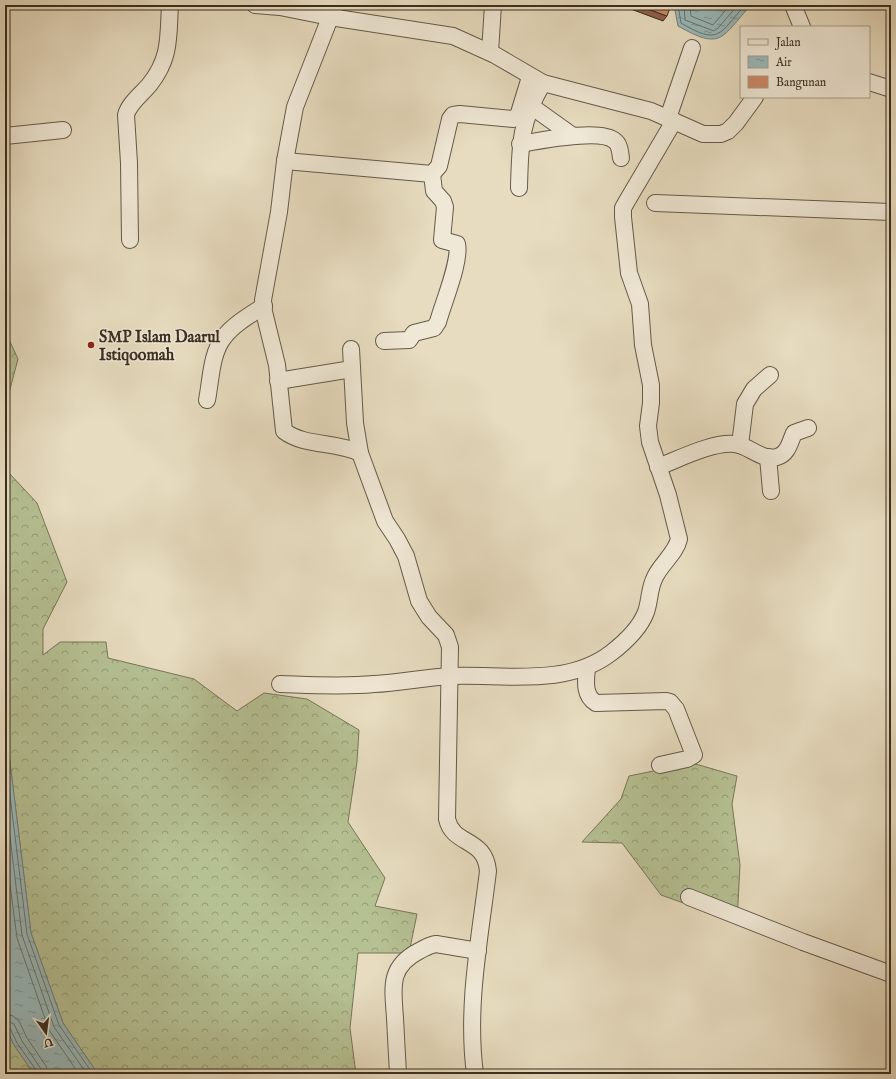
<svg xmlns="http://www.w3.org/2000/svg" width="896" height="1079" font-family="'IM FELL English',serif">
<defs>
<pattern id="forest-crowns" width="20" height="18" patternUnits="userSpaceOnUse"><rect width="20" height="18" fill="#b5c093"/><path d="M2 6a3 3 0 1 1 6 0M12 15a3 3 0 1 1 6 0" fill="none" stroke="#949c78"/></pattern>
<pattern id="water-ripples" width="26" height="14" patternUnits="userSpaceOnUse"><rect width="26" height="14" fill="#99b9bb"/><path d="M2 4q2-2 4 0t4 0M15 11q2-2 4 0t4 0" fill="none" stroke="#7e9798"/></pattern>
</defs>
<rect width="100%" height="100%" fill="#e7dcc0"/>
<filter id="stains"><feTurbulence type="fractalNoise" baseFrequency=".005" numOctaves="4"/><feColorMatrix values="0 0 0 0 .2 0 0 0 0 .09 0 0 0 0 .02 0 0 0 .5 -.17"/></filter>
<radialGradient id="worn" r=".72"><stop offset=".6" stop-color="#630" stop-opacity="0"/><stop offset="1" stop-color="#630" stop-opacity=".3"/></radialGradient>
<g fill="url(#forest-crowns)" stroke="#78775a">
<path d="M5,331L18,359L5,408Z"/>
<path d="M5,457L9,473L37,503L67,582L43,629V655L60,642H106L108,658L194,679L237,711L264,693L307,699L359,730L357,762L348,822L385,878L375,906L417,914L409,953H358L350,1028L356,1074H98L63,1023L31,933L5,722Z"/>
<path d="M692,763L737,776L732,804L740,865L737,922L661,895L622,843L582,842L621,799L629,776Z"/>
<path d="M5,1026L14,1045L34,1074H5Z"/>
</g>
<g fill="url(#water-ripples)" stroke="#73817e">
<path d="M674,5H751C721,38 722,51 678,26Z"/>
<path d="M5,722L31,933L63,1023L98,1074H34L14,1045L5,1026Z"/>
</g>
<g fill="none" stroke-linecap="round" stroke-linejoin="round">
<g stroke="#6a746e" stroke-width="1">
<path d="M678,5L681,23C720,46 719,34 745,5"/>
<path d="M684,5L685,20L714,31L718,28L738,5"/>
<path d="M690,5L691,16L713,25L730,5"/>
<path d="M5,755L27,934L59,1025L93,1074"/>
<path d="M5,796L22,935L54,1027L87,1074"/>
<path d="M5,846L17,938L49,1030L79,1074"/>
<path d="M5,1014L13,1016L19,1021L27,1038L46,1066L48,1074"/>
<path d="M5,1020L14,1024L22,1041L41,1069L42,1074"/>
<path d="M5,1025L10,1028L17,1043L36,1070L37,1074"/>
</g>
<g stroke="#655a4a" stroke-width="18">
<g id="minor">
<path d="M255,5L280,7L330,17L453,36L495,55L543,83L651,111L703,134H721L728,131L736,123L755,97"/>
<path d="M335,5L295,107L285,161L279,212L263,300L264,312L277,365L284,431C305,447 336,441 360,453L385,521L397,539L406,556L419,601L429,617L446,635L450,647L447,819C453,846 485,837 488,871C480,938 466,1006 475,1074"/>
<path d="M793,5L802,27"/>
<path d="M490,52L493,5"/>
<path d="M869,82L891,89"/>
<path d="M531,106L573,136"/>
<path d="M668,118L692,48"/>
<path d="M5,136L63,130"/>
<path d="M520,144C540,141 600,128 615,141C620,145 620,152 621,158"/>
<path d="M285,161L432,174L439,166L450,119L453,115L460,114L513,119L518,117L519,113L530,77"/>
<path d="M519,188C520,144 520,122 543,83"/>
<path d="M655,203L891,212"/>
<path d="M130,240L129,163L126,115C129,103 143,93 150,84C171,57 168,37 170,5"/>
<path d="M384,341L409,340L414,333L434,328L438,322C443,303 461,261 457,244L442,240L445,207L443,201L434,191L432,174"/>
<path d="M351,349L355,423L360,453"/>
<path d="M278,381L352,369"/>
<path d="M207,400C211,380 211,353 224,337C234,324 250,315 264,306"/>
<path d="M740,445L745,404L754,389L770,375"/>
<path d="M768,457L771,491"/>
<path d="M658,467C679,459 712,442 734,444C749,445 761,461 777,457C788,454 790,442 794,433L808,428"/>
<path d="M587,667C586,680 583,695 596,703L666,701L670,702L676,709L694,755L687,759L660,765"/>
<path d="M280,684C311,685 343,687 374,684C400,683 426,677 452,676C504,674 567,687 611,653C624,643 640,628 646,612C650,601 649,588 655,577C661,564 676,553 679,539L668,495L650,442L648,426L651,403V385L643,345L640,304L629,273L623,217V208L627,201L674,121"/>
<path d="M689,897L803,942L891,974"/>
<path d="M398,1074C397,1055 396,1037 395,1018C393,988 388,967 419,951C425,948 429,945 436,944L478,951"/>
</g>
</g>
<use href="#minor" stroke="#efe8d6" stroke-width="16"/>
</g>
<path fill="#8f5f49" stroke="#3a2e22" d="M620,5H637L667,16L663,21Z"/>
<path fill="#cc8868" stroke="#3a2e22" d="M637,5H671L667,16Z"/>
<circle fill="#8f2418" stroke="#efe8d6" stroke-width="1.5" cx="91" cy="345" r="4"/>
<g text-anchor="middle" stroke-width="3" stroke-linejoin="round" paint-order="stroke">
<g font-size="16" font-weight="bold" fill="#3a2e22" stroke="#efe8d6" text-anchor="start">
<text x="99" y="342">SMP Islam Daarul<tspan x="99" dy="18">Istiqoomah</tspan></text>
</g>
</g>
<rect width="896" height="1079" fill="none" stroke="#e7dcc0" stroke-width="20"/>
<rect x="6" y="6" width="884" height="1067" fill="none" stroke="#3a2e22" stroke-width="2"/>
<rect x="10" y="10" width="876" height="1059" fill="none" stroke="#3a2e22"/>
<rect x="740" y="26" width="130" height="72" fill="#efe8d6" stroke="#a79e8e"/>
<rect x="748" y="39" width="20" height="6" fill="#efe8d6" stroke="#a79e8e"/>
<text x="776" y="46" font-size="12" fill="#3a2e22">Jalan</text>
<rect x="748" y="56" width="20" height="12" fill="url(#water-ripples)" stroke="#a79e8e"/>
<text x="776" y="66" font-size="12" fill="#3a2e22">Air</text>
<rect x="748" y="76" width="20" height="12" fill="#cc8868" stroke="#a79e8e"/>
<text x="776" y="86" font-size="12" fill="#3a2e22">Bangunan</text>
<g transform="translate(46 1033) rotate(166)" stroke="#efe8d6" stroke-width="3" paint-order="stroke">
<path d="M0-3L7 15L0 10L-7 15Z" fill="#3a2e22"/>
<text y="-6" font-size="11" font-weight="bold" text-anchor="middle" fill="#3a2e22">U</text>
</g>
<rect width="100%" height="100%" filter="url(#stains)"/>
<rect width="100%" height="100%" fill="url(#worn)"/>
</svg>
